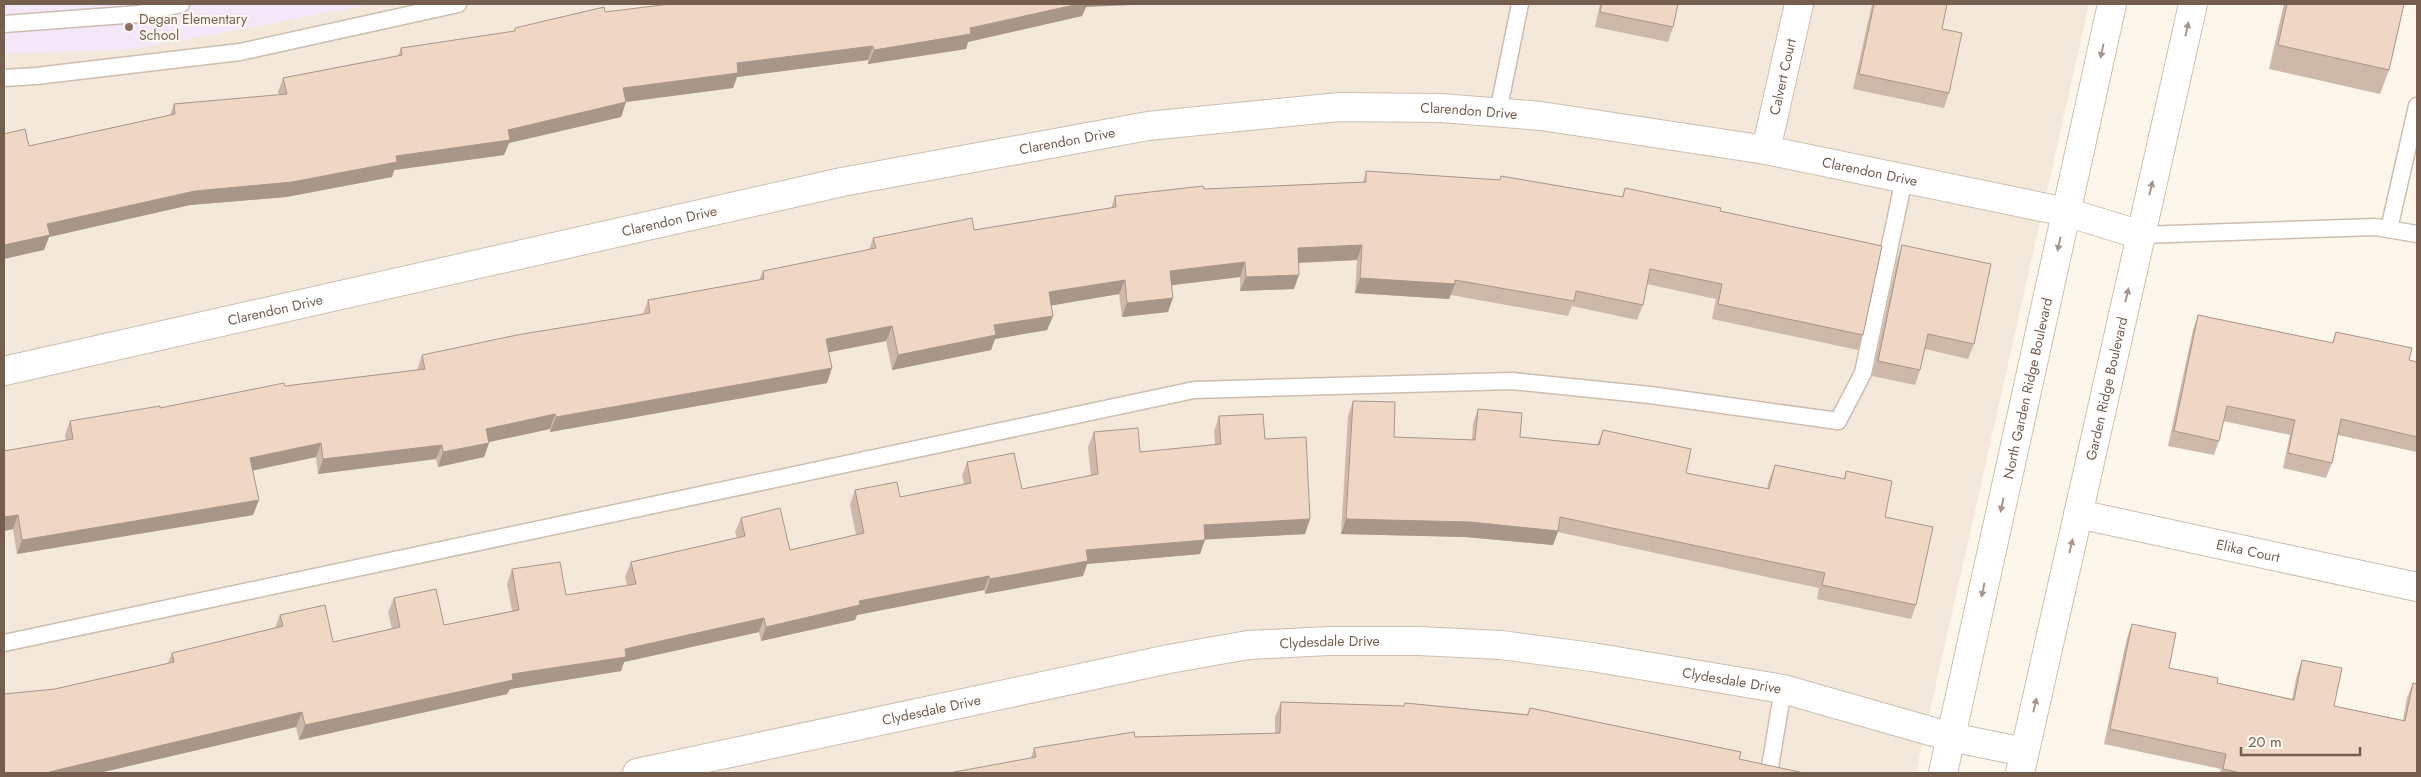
<svg xmlns="http://www.w3.org/2000/svg" width="2421" height="777" font-family="Jost,sans-serif">
<rect width="100%" height="100%" fill="#fcf6eb"/>
<path fill="#f3e8d9" d="M372,4H2089L1916,773H4V54L136,49Z"/>
<path fill="#f3e7f9" d="M4,4H372L136,49L4,54Z"/>
<g fill="none" stroke-linecap="round" stroke-linejoin="round">
<g stroke="#cebeb0" stroke-width="19">
<g id="service">
<path d="M4,24L139,14L181,4"/>
<path d="M4,78L36,76L240,52L458,4"/>
<path d="M1498,112L1520,4"/>
<path d="M2389,229L2417,106"/>
<path d="M2141,235L2375,227L2417,234"/>
<path d="M4,643L1194,390L1512,381L1650,395L1838,421L1863,373L1904,179"/>
<path d="M1769,773L1783,689"/>
</g>
</g>
<g stroke="#cebeb0" stroke-width="30">
<g id="minor">
<path id="s1" d="M1766,150L1799,4"/>
<path id="s2" d="M4,371L842,182L1148,126L1339,107L1441,108L1541,116L1766,150L2066,212L2141,235"/>
<path id="s3" d="M2078,514L2417,587"/>
<path id="s4" d="M637,773L1169,659L1248,645L1329,641H1419L1501,645L1592,657L1783,689L1951,737L2024,752"/>
</g>
</g>
<g stroke="#d0bfae" stroke-width="30">
<g id="secondary">
<path id="s5" d="M1943,773L2112,4"/>
<path id="s6" d="M2020,773L2193,4"/>
</g>
</g>
<use href="#service" stroke="#fff" stroke-width="16"/>
<use href="#minor" stroke="#fff" stroke-width="28"/>
<use href="#secondary" stroke="#fff" stroke-width="28"/>
</g>
<g fill="#ceb8a9">
<path d="M1600,4H1678L1673,27L1668,42L1595,27Z"/>
<path d="M1872,4H1947L1942,29L1949,93L1944,108L1853,89Z"/>
<path d="M2284,4H2404L2389,70L2380,94L2269,69Z"/>
<path d="M1086,7L1082,16L968,42L966,49L868,64V60L737,77L733,88L626,102L621,117L509,143L504,155L394,170L392,177L286,197L190,205L49,237L44,250L29,146L170,115L174,104L279,95L278,92L283,78L398,56L401,48L514,32L515,28L605,12Z"/>
<path d="M1366,171L1499,180L1501,176L1622,197L1625,188L1720,211L1863,335L1858,350L1712,319L1716,299L1647,284L1643,305L1637,320L1572,306L1568,316L1451,295L1449,299L1355,293L1357,260L1299,263L1294,289L1240,291V277L1172,285L1168,312L1122,317L1119,294L1051,305L1053,316L1047,330L995,339L991,350L892,370L886,341L829,352L827,383L550,432V429L489,442L484,457L438,467L436,459L318,474L316,457L252,471L253,515L17,554L13,529L4,531V451L66,441L65,435L70,421L160,408L285,386L417,370L422,355L643,314L648,300L759,280L763,271L869,250L873,238L974,230L1111,208L1115,196L1204,189L1363,182Z"/>
<path d="M1902,245L1974,344L1968,359L1925,349L1920,370L1915,385L1872,376L1897,260Z"/>
<path d="M2198,315L2332,343L2336,332L2409,360L2417,362V452L2338,435L2332,463L2326,478L2283,468L2290,435L2223,421L2219,441L2214,455L2168,446L2193,330Z"/>
<path d="M1353,401L1394,437L1472,440L1473,424L1478,409L1520,437L1597,445L1603,430L1686,473L1767,489L1769,480L1775,465L1844,479L1846,471L1885,517L1916,605L1911,619L1817,599L1819,588L1558,532L1553,545L1465,537L1341,534L1348,416Z"/>
<path d="M1219,416L1265,439L1310,519L1305,534L1205,539L1200,554L1087,564L1083,576L985,594L984,590L857,615L855,620L761,641L759,632L624,662L621,671L510,689L507,694L299,740L296,727L99,773H4L55,689L168,663L172,653L275,628L280,615L333,642L392,629L388,612L394,598L444,625L512,611L507,584L512,569L566,595L627,585L625,577L631,562L737,538L735,532L741,518L790,550L856,535L850,505L855,490L900,497L964,484L962,476L967,462L1022,489L1091,476L1088,447L1094,432L1140,452L1215,445L1214,431Z"/>
<path d="M2132,624L2169,668L2217,683L2292,699L2297,675L2302,660L2334,706L2403,720L2407,698L2413,683L2417,773H2220L2221,769L2104,744L2127,638Z"/>
<path d="M1281,702L1404,706L1405,703L1527,714L1530,708L1741,752L1031,758L1034,748L1135,737L1275,733V717Z"/>
</g>
<g fill="#a89689">
<path d="M1079,4H1154L1086,7L1082,16L968,42L966,49L868,64L874,50Z"/>
<path d="M873,46L868,60L737,77L733,88L618,103L623,88L737,63Z"/>
<path d="M626,102L621,117L509,143L504,155L394,170L392,177L286,197L190,205L49,237L44,250L4,259V245L47,224L195,191L396,156Z"/>
<path d="M1362,245L1357,260L1293,263L1298,248Z"/>
<path d="M1245,262L1240,277L1165,286L1170,271Z"/>
<path d="M1299,275L1294,289L1240,291L1246,277Z"/>
<path d="M1360,278L1455,284L1449,299L1355,293Z"/>
<path d="M1125,280L1119,294L1043,307L1049,292Z"/>
<path d="M1173,298L1168,312L1122,317L1127,303Z"/>
<path d="M1053,316L1047,330L995,339L991,350L892,370L898,355L994,325Z"/>
<path d="M892,326L886,341L820,354L826,339Z"/>
<path d="M832,368L827,383L550,432L556,417Z"/>
<path d="M555,414L550,429L480,444L486,429Z"/>
<path d="M321,443L316,457L244,472L250,458Z"/>
<path d="M489,443L484,457L438,467L443,452Z"/>
<path d="M442,445L436,459L318,474L323,459Z"/>
<path d="M259,500L253,515L17,554L22,540Z"/>
<path d="M18,515L13,529L4,531V517Z"/>
<path d="M1310,519L1305,534L1198,540L1204,525Z"/>
<path d="M1346,519L1470,522L1558,531L1553,545L1465,537L1341,534Z"/>
<path d="M1205,540L1200,554L1087,564L1083,576L985,594L990,579L1086,550Z"/>
<path d="M989,576L984,590L857,615L855,620L761,641L766,627L859,601Z"/>
<path d="M764,618L759,632L624,662L621,671L510,689L507,694L299,740L305,725L512,674Z"/>
<path d="M302,712L296,727L99,773H48L49,772Z"/>
</g>
<g fill="#f0d6c4" stroke="#a89689">
<path d="M670,4H1079L970,28L971,34L874,50L873,46L737,63L738,73L623,88L626,102L508,130L510,140L396,156L397,162L292,182L195,191L47,224L50,235L4,245V134L25,129L29,146L175,114L174,104L287,94L283,78L402,55L401,48L515,31V28L604,7L605,12Z"/>
<path d="M1602,4H1678L1673,27L1600,12Z"/>
<path d="M1874,4H1947L1942,29L1962,33L1949,93L1859,74Z"/>
<path d="M2287,4H2404L2389,70L2278,45Z"/>
<path d="M1366,171L1500,180L1501,176L1623,197L1625,188L1721,208L1720,211L1882,246L1863,335L1718,304L1722,284L1650,269L1643,305L1576,291L1574,301L1455,280V284L1360,278L1362,245L1298,248L1299,275L1246,277L1245,262L1170,271L1173,298L1127,303L1125,280L1049,292L1053,316L994,325L996,335L898,355L892,326L826,339L832,368L556,417L555,414L486,429L489,443L443,452L442,445L323,459L321,443L250,458L259,500L22,540L18,515L4,517V451L73,439L70,421L160,406V408L284,383L285,386L425,369L422,355L517,335L650,313L648,300L764,279L763,271L876,248L873,238L972,218L974,230L1116,207L1115,196L1203,186L1204,189L1366,182Z"/>
<path d="M1902,245L1991,264L1974,344L1928,334L1920,370L1878,361Z"/>
<path d="M2198,315L2333,343L2336,332L2412,348L2409,360L2417,362V437L2341,419L2332,463L2288,453L2295,420L2227,406L2219,441L2174,431Z"/>
<path d="M1353,401L1395,402L1394,437L1475,440L1478,409L1522,413L1520,437L1599,445L1603,430L1691,449L1686,473L1769,489L1775,465L1845,479L1846,471L1892,481L1885,517L1933,527L1916,605L1822,585L1825,573L1560,517L1558,531L1470,522L1346,519Z"/>
<path d="M1263,414L1265,439L1306,437L1310,519L1204,525L1205,540L1086,550L1088,561L990,579L989,576L859,601L860,605L766,627L764,618L625,649L626,657L512,674L513,680L305,725L302,712L49,772V773H4V694L55,689L174,662L172,653L283,626L280,615L325,605L333,642L400,627L394,598L436,589L444,625L519,610L512,569L560,562L566,595L636,584L631,562L745,536L741,518L780,508L790,550L864,533L855,490L897,482L900,497L971,483L967,462L1014,453L1022,489L1098,474L1094,432L1138,428L1140,452L1221,444L1219,416Z"/>
<path d="M2132,624L2176,633L2169,668L2218,678L2217,683L2294,700L2302,660L2342,668L2334,706L2405,721L2413,683L2417,684V773H2241L2223,769L2226,754L2110,729Z"/>
<path d="M1281,702L1404,706L1405,703L1528,715L1530,708L1741,752L1739,759L1804,773H949L1036,757L1034,748L1134,732L1135,737L1280,733Z"/>
</g>
<defs><path id="oneway-solid" d="M-6-.8H1V-3.2L6.5 0L1 3.2V.8H-6Z" transform="scale(1.25)"/></defs>
<g fill="#a6968c">
<use href="#oneway-solid" transform="translate(2187 29) rotate(-77)"/>
<use href="#oneway-solid" transform="translate(2102 51) rotate(102)"/>
<use href="#oneway-solid" transform="translate(2151 188) rotate(-77)"/>
<use href="#oneway-solid" transform="translate(2059 244) rotate(102)"/>
<use href="#oneway-solid" transform="translate(2127 295) rotate(-77)"/>
<use href="#oneway-solid" transform="translate(2002 505) rotate(102)"/>
<use href="#oneway-solid" transform="translate(2071 546) rotate(-77)"/>
<use href="#oneway-solid" transform="translate(1983 590) rotate(102)"/>
<use href="#oneway-solid" transform="translate(2035 705) rotate(-77)"/>
</g>
<circle fill="#8d6e63" stroke="#fefaf1" stroke-width="2" cx="129" cy="27" r="5"/>
<g text-anchor="middle" stroke-width="4" stroke-linejoin="round" paint-order="stroke">
<g font-size="14" fill="#785e54" stroke="#fefaf1" text-anchor="start">
<text x="139" y="24">Degan Elementary<tspan x="139" dy="16">School</tspan></text>
</g>
<g font-size="14" fill="#765e4e" stroke="#fefaf1">
<text dy="5" stroke="none"><textPath href="#s1" startOffset="75">Calvert Court</textPath></text>
<text dy="5" stroke="none"><textPath href="#s2" startOffset="1492">Clarendon Drive</textPath></text>
<text dy="5" stroke="none"><textPath href="#s2" startOffset="1088">Clarendon Drive</textPath></text>
<text dy="5" stroke="none"><textPath href="#s2" startOffset="1898">Clarendon Drive</textPath></text>
<text dy="5" stroke="none"><textPath href="#s2" startOffset="682">Clarendon Drive</textPath></text>
<text dy="5" stroke="none"><textPath href="#s2" startOffset="278">Clarendon Drive</textPath></text>
<text dy="5" stroke="none"><textPath href="#s5" startOffset="394">North Garden Ridge Boulevard</textPath></text>
<text dy="5" stroke="none"><textPath href="#s6" startOffset="394">Garden Ridge Boulevard</textPath></text>
<text dy="5" stroke="none"><textPath href="#s3" startOffset="174">Elika Court</textPath></text>
<text dy="5" stroke="none"><textPath href="#s4" startOffset="706">Clydesdale Drive</textPath></text>
<text dy="5" stroke="none"><textPath href="#s4" startOffset="1111">Clydesdale Drive</textPath></text>
<text dy="5" stroke="none"><textPath href="#s4" startOffset="301">Clydesdale Drive</textPath></text>
</g>
</g>
<rect width="2421" height="777" fill="none" stroke="#765e4e" stroke-width="10"/>
<path d="M2241 747v8h119v-8" fill="none" stroke="#765e4e" stroke-width="2.5"/>
<text x="2248" y="747" font-size="15" fill="#765e4e" stroke="#fefaf1" stroke-width="4" paint-order="stroke">20 m</text>
</svg>
